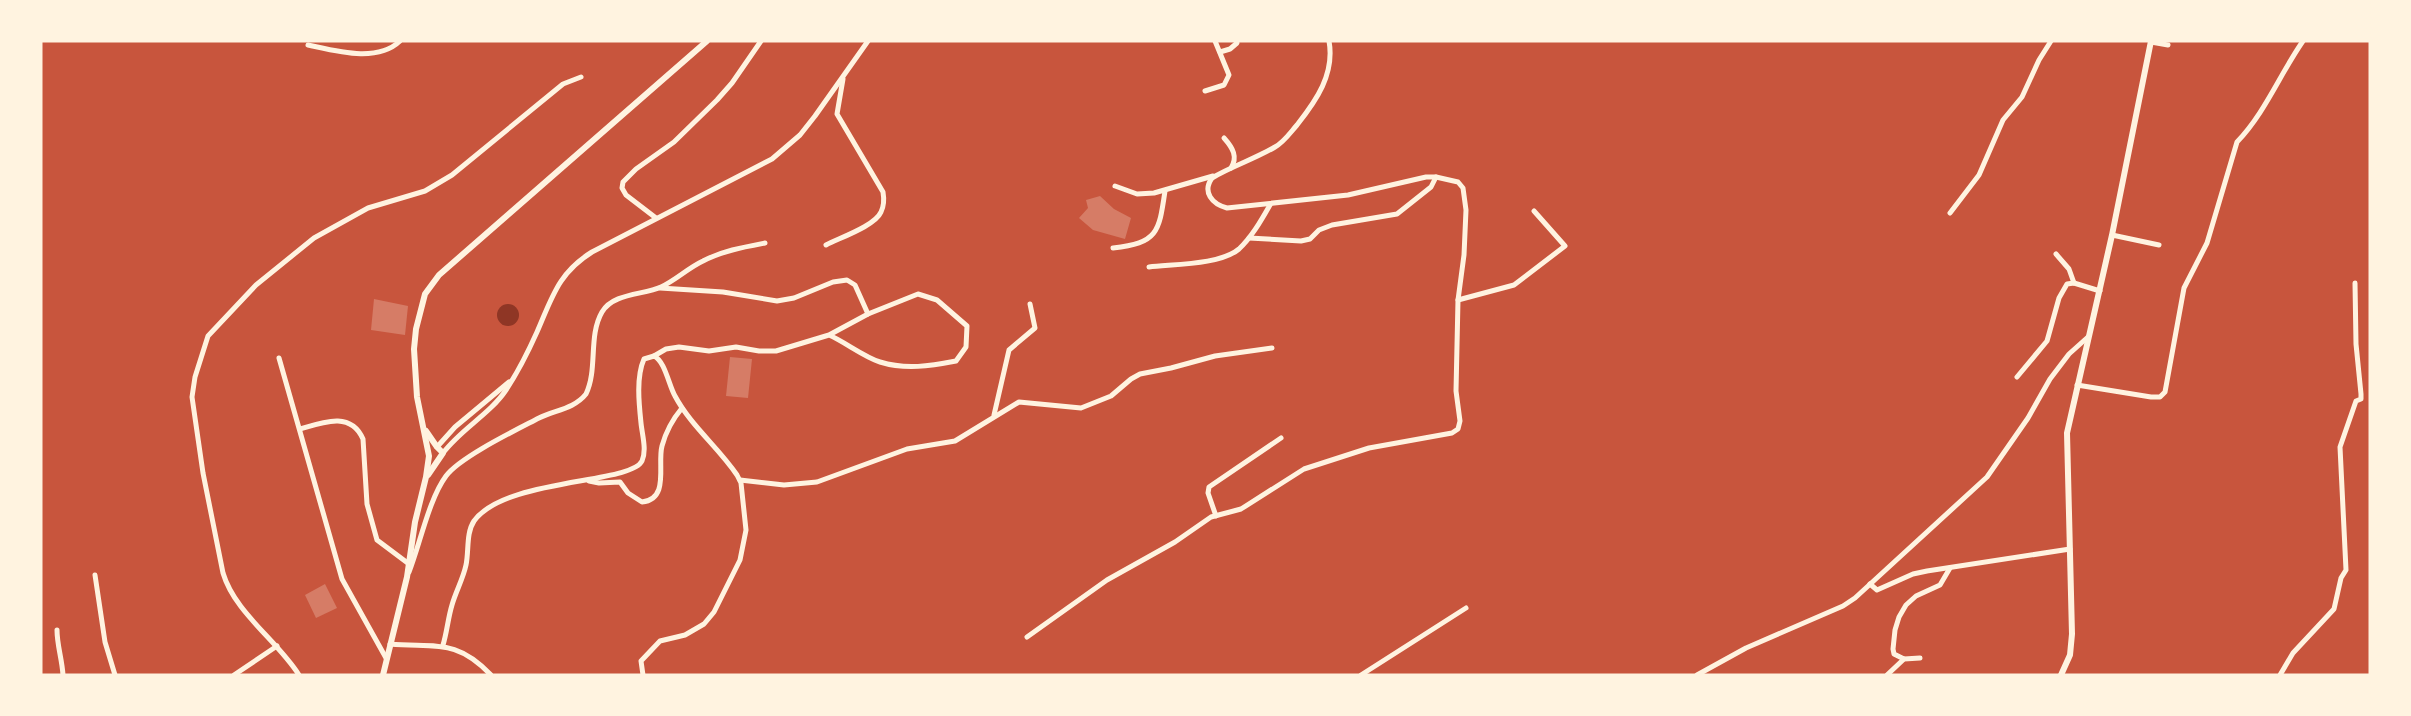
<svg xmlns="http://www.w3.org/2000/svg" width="2411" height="716" font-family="'Noto Sans',sans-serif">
<rect width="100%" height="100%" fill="#c8553d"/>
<circle fill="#8f3625" cx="508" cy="315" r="11"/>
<g fill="#d67c66">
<path d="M1100,196L1114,209L1131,218L1125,239L1093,230L1079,218L1088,208L1086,200Z"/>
<path d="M374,299L408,306L405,335L371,330Z"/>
<path d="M730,357L752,359L748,398L726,396Z"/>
<path d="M325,584L337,608L316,618L305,595Z"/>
</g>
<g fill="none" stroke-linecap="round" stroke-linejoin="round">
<g stroke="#fff3e0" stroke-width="5">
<path d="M2151,42L2168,45"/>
<path d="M308,45C336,51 377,63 400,41"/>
<path d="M1220,52L1230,49L1237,43"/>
<path d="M1205,91L1224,85L1229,75L1215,41"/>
<path d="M1224,138C1233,148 1238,157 1231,168"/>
<path d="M1115,186L1137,194L1154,193L1213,176"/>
<path d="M1950,213L1979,175L2003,120L2022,97L2039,60L2051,41"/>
<path d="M656,218L626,195L622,188L623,182L636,169L674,142L717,100L732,83L761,41"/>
<path d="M2112,235L2159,245"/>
<path d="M1249,238L1301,241L1310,239L1319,230L1332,225L1397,214L1431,187L1436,177"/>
<path d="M826,245C839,238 875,226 881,212C884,206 884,198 883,192L837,114L843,79"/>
<path d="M1113,248C1158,243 1159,232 1165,191"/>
<path d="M2056,254L2069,269L2074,283"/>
<path d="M1149,267C1173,264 1220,265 1239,249C1252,237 1262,219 1270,205"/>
<path d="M660,288L723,292L777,301L794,298L833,282L847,280L855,285L868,314"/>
<path d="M1458,300L1514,285L1565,246L1534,211"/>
<path d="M654,356L666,349L679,347L709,351L736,347L759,351H776L829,335L868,314L918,294L937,300L967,326L966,347L956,361C930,366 906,370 880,362C864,357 845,342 829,335"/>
<path d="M279,358L342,579L386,658"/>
<path d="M2017,377L2047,341L2059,298L2067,284L2074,283L2100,291"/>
<path d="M2077,385L2151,397H2160L2165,392L2184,288L2207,243L2237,142C2265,113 2280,74 2303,41"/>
<path d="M994,415L1009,350L1035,328L1030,304"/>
<path d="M300,429C323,422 351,411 363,439L367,504L377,540L409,564"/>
<path d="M437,447L455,427L509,382"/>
<path d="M443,453C461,429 490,414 506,390C518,372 528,352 537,332C552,298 558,273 592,252L772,159L800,135L815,116L868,41"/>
<path d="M740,480L784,485L817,482L907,449L955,441L1019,402L1081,408L1111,396L1131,379L1140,374L1171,368L1215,356L1272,348"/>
<path d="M589,481L599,483L620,482L628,493L642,502C670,499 657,464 662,446C666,431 672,420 682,408"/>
<path d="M1216,516L1208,493L1209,487L1281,438"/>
<path d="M409,572C420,544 429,499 446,476C460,457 516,430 539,418C555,410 574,409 586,394C598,369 588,336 602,312C613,293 643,295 661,287C676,280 688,268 703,261C722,251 744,247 765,243"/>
<path d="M95,575L105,642L115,675"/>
<path d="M1870,584L1877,590L1913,574L1927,571L2070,549"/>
<path d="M57,630C57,645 62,659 63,675"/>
<path d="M1027,637L1107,580L1175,542L1211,517L1241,509L1304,469L1369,448L1452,433L1458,429L1460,421L1456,391L1458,300L1464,255L1466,210L1463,188L1458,182L1436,177H1426L1348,195L1227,208C1212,204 1202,192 1212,178C1232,166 1255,159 1275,147C1284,142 1290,133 1297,125C1316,101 1335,74 1329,41"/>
<path d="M390,644C435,648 456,638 491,675"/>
<path d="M443,645C447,632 448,618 452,605C456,591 463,579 466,565C469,551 466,533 474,521C505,478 631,484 642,461C647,450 642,434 641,423C639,404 636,377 644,359L654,356C665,361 669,386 675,396C691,426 718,447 737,475L741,483L746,530L740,560L714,612L704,624L685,635L660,641L641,661L643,675"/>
<path d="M1904,659L1894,654L1893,649L1895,630L1899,617L1906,605L1916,596L1940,585L1950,568"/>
<path d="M234,675L277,646"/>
<path d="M299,675C277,640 235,613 223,573L203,473L192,397L195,377L208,336L256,285L314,238L368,208L425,191L452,175L563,84L581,77"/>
<path d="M1361,675L1466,608"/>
<path d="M1697,675L1746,648L1843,606L1855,598L1987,477L2028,418L2050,379L2069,354L2088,337"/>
<path d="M1887,675L1904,659L1920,658"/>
<path d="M2280,675L2293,653L2334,609L2341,578L2346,570L2340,447L2356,401L2361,399V394L2356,344L2355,283"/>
</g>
<g stroke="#fff3e0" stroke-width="6">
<path d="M426,431L437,447L443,453L428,475"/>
<path d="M383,675L407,577L415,522L426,477L429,456L417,397L414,349L416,329L425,294L439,275L707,41"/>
<path d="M2061,675L2070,655L2072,634L2067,433L2112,235L2151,41"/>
</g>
</g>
<rect width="2411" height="716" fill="none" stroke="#fff3e0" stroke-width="85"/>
</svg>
